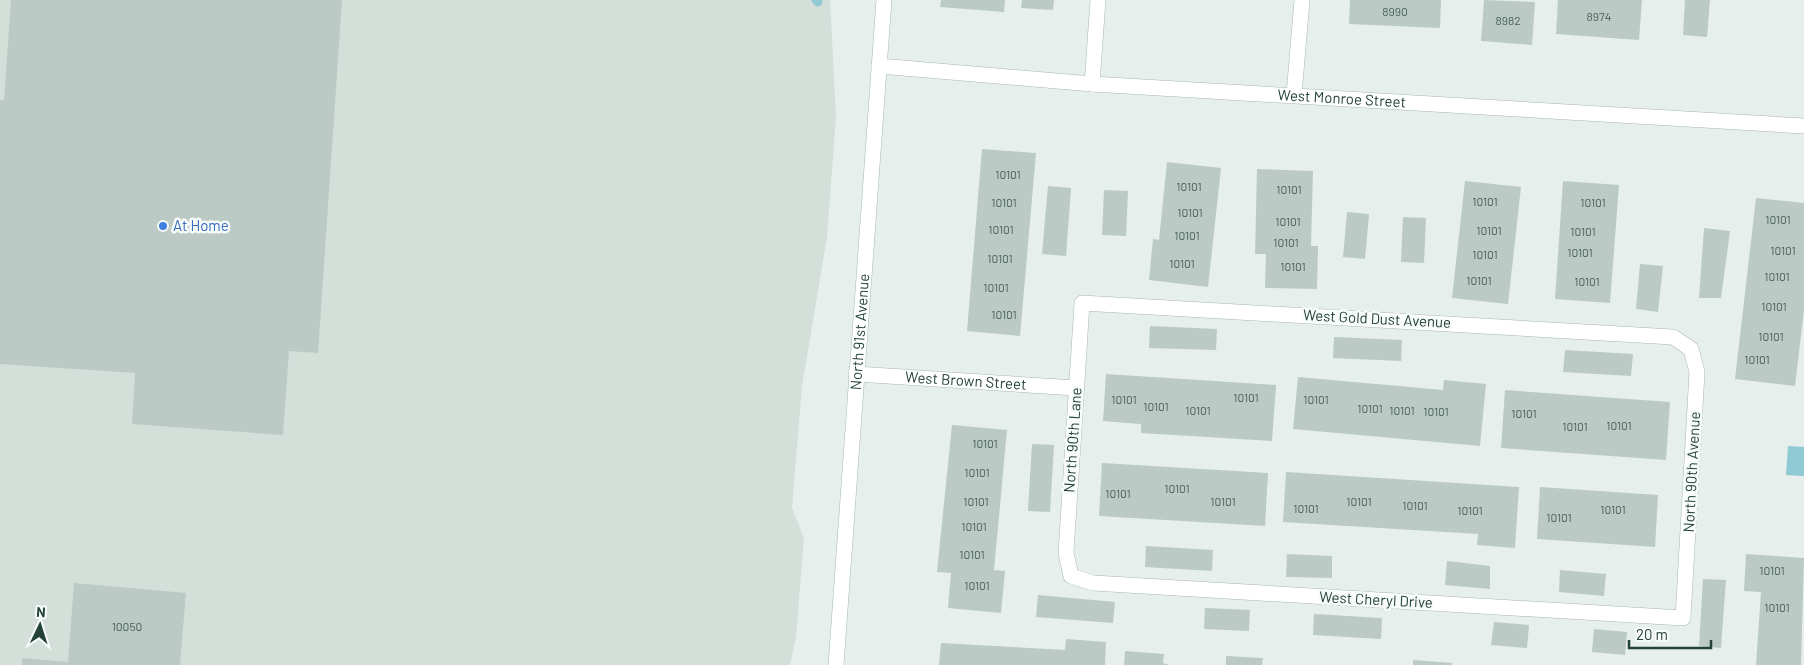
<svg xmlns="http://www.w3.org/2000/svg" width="1804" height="665" font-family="Barlow,sans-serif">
<rect width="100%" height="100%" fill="#e6efeb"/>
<path fill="#d4dfda" d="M0,0H830L836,117L827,237L802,386L792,508L804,538L796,637L790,665H0Z"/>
<path fill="#8ec9d4" d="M1788,446L1804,447V476L1786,475Z"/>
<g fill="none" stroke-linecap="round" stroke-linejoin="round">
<path stroke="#8ec9d4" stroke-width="9" d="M816,0L818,2"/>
</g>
<g fill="#bbcac4">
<path d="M11,0H342L318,353L289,351L283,435L132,424L135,373L0,364V100H4Z"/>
<path d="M941,0H1005L1004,12L940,7Z"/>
<path d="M1022,0H1054L1053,10L1021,8Z"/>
<path d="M1350,0H1441L1440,28L1349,24Z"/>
<path d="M1484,0L1535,2L1532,45L1481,41Z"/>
<path d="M1558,0H1642L1639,40L1556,34Z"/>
<path d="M1685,0H1710L1707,37L1683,35Z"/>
<path d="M982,149L1036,153L1020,336L967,331Z"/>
<path d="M1167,162L1221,168L1208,287L1149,280L1153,239L1159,240Z"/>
<path d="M1257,169L1313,171L1311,246H1318L1317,289L1265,288L1266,254H1255Z"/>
<path d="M1465,181L1521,187L1508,304L1452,298Z"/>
<path d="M1563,181L1619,185L1610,303L1555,299Z"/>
<path d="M1048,186L1071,188L1066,256L1042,254Z"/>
<path d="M1104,190L1128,191L1126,236L1102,235Z"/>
<path d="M1756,198L1804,203V310L1795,386L1735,379Z"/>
<path d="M1347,212L1369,214L1365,259L1343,257Z"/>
<path d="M1403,217L1426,218L1424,263L1401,262Z"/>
<path d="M1704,228L1730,231L1721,298H1699Z"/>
<path d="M1640,264L1663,266L1658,312L1636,309Z"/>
<path d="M1150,326L1217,329L1216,350L1149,348Z"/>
<path d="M1334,337L1402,340L1401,361L1333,358Z"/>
<path d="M1565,350L1633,354L1631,376L1563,372Z"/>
<path d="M1106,374L1276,385L1272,441L1141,433V424L1103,421Z"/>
<path d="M1298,377L1443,390L1444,380L1486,384L1480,446L1293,429Z"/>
<path d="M1505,390L1670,402L1666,460L1501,448Z"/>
<path d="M952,425L1007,430L994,570L1005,571L1001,613L948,608L951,573L937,572Z"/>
<path d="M1032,444L1054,445L1050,512L1028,511Z"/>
<path d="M1102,463L1268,473L1265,526L1099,516Z"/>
<path d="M1286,472L1519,487L1515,548L1477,545L1478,534L1283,522Z"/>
<path d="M1540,487L1658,495L1655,547L1537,539Z"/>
<path d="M1146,546L1213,550L1212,571L1145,567Z"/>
<path d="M1287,554L1332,556V578L1286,577Z"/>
<path d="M1746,554L1804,558L1801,665H1756L1761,592L1744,591Z"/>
<path d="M1447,561L1490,566V589L1445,585Z"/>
<path d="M1560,570L1606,574L1604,596L1559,592Z"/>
<path d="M1703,579L1726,580L1721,648L1699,646Z"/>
<path d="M74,583L186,593L180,665H22V658L68,662Z"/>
<path d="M1038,595L1115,602L1113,623L1036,617Z"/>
<path d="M1205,608L1250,610L1249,631L1204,629Z"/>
<path d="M1314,614L1382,618L1381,639L1313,635Z"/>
<path d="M1494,622L1529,625L1527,648L1491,645Z"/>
<path d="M1594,629L1627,632L1625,655L1592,652Z"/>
<path d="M1066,639L1106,642L1105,665H939L941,643L1065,650Z"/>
<path d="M1125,651L1164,654L1163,663L1169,665H1124Z"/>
<path d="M1226,656L1263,658L1262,665H1226Z"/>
<path d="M1413,660L1452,663V665H1413Z"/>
</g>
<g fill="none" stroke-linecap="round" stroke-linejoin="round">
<g stroke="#a8b8b2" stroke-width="16">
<g id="minor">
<path d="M1092,84L1098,0"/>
<path d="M1294,95L1302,0"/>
<path d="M1082,303L1673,337L1691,349L1697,372L1683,618L1093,583L1071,576L1066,553Z"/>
<path id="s1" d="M856,374L1076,388"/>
</g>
</g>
<g stroke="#a8b8b2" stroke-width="16">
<g id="tertiary">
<path id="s2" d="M879,66L1092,84L1804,126"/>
</g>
</g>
<g stroke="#a4bbb3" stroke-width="16">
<g id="secondary">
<path id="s3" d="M836,665L884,0"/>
</g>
</g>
<use href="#minor" stroke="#fff" stroke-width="15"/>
<use href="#tertiary" stroke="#fff" stroke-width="15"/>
<use href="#secondary" stroke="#fff" stroke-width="15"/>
</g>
<circle fill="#3f7fe0" stroke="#f7fbf9" stroke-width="2" cx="163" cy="226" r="5"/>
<g text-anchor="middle" stroke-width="5" stroke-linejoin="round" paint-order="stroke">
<g font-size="12" fill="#4a645c">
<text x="1395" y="16">8990</text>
<text x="1599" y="21">8974</text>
<text x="1508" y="25">8982</text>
<text x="1008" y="179">10101</text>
<text x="1189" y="191">10101</text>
<text x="1289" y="194">10101</text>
<text x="1485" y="206">10101</text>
<text x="1004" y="207">10101</text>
<text x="1593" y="207">10101</text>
<text x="1190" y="217">10101</text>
<text x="1778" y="224">10101</text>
<text x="1288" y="226">10101</text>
<text x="1001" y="234">10101</text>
<text x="1489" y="235">10101</text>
<text x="1583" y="236">10101</text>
<text x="1187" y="240">10101</text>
<text x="1286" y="247">10101</text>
<text x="1783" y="255">10101</text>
<text x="1580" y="257">10101</text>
<text x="1485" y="259">10101</text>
<text x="1000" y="263">10101</text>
<text x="1182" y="268">10101</text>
<text x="1293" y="271">10101</text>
<text x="1777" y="281">10101</text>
<text x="1479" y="285">10101</text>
<text x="1587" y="286">10101</text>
<text x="996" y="292">10101</text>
<text x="1774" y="311">10101</text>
<text x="1004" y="319">10101</text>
<text x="1771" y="341">10101</text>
<text x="1757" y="364">10101</text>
<text x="1246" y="402">10101</text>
<text x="1124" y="404">10101</text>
<text x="1316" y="404">10101</text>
<text x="1156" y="411">10101</text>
<text x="1370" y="413">10101</text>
<text x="1198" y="415">10101</text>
<text x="1402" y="415">10101</text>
<text x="1436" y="416">10101</text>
<text x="1524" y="418">10101</text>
<text x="1619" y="430">10101</text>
<text x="1575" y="431">10101</text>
<text x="985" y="448">10101</text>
<text x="977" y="477">10101</text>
<text x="1177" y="493">10101</text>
<text x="1118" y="498">10101</text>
<text x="976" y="506">10101</text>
<text x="1223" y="506">10101</text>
<text x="1359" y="506">10101</text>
<text x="1415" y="510">10101</text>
<text x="1306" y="513">10101</text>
<text x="1613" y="514">10101</text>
<text x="1470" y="515">10101</text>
<text x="1559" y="522">10101</text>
<text x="974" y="531">10101</text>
<text x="972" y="559">10101</text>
<text x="1772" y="575">10101</text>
<text x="977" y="590">10101</text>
<text x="1777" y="612">10101</text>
<text x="127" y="631">10050</text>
</g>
<g font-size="15" fill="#24423a" stroke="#f7fbf9">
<text dy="5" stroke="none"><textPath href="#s2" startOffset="464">West Monroe Street</textPath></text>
<text transform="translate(1377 319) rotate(3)" y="5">West Gold Dust Avenue</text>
<text dy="5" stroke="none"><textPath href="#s3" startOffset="334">North 91st Avenue</textPath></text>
<text dy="5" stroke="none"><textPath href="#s1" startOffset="110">West Brown Street</textPath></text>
<text transform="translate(1073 440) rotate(-86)" y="5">North 90th Lane</text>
<text transform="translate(1692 472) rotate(-87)" y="5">North 90th Avenue</text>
<text transform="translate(1376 600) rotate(3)" y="5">West Cheryl Drive</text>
</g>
<g font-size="15" fill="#366cbe" stroke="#f7fbf9" text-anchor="start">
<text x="173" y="231">At Home</text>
</g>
</g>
<g transform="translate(40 625) rotate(4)" stroke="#f7fbf9" stroke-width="4" paint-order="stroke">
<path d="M0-4L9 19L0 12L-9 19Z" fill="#24423a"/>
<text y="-8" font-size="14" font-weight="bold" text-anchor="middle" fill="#24423a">N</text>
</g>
<path d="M1629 640v8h82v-8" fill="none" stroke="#24423a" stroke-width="2.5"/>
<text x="1636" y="640" font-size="15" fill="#24423a" stroke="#f7fbf9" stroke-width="4" paint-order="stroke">20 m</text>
</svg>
